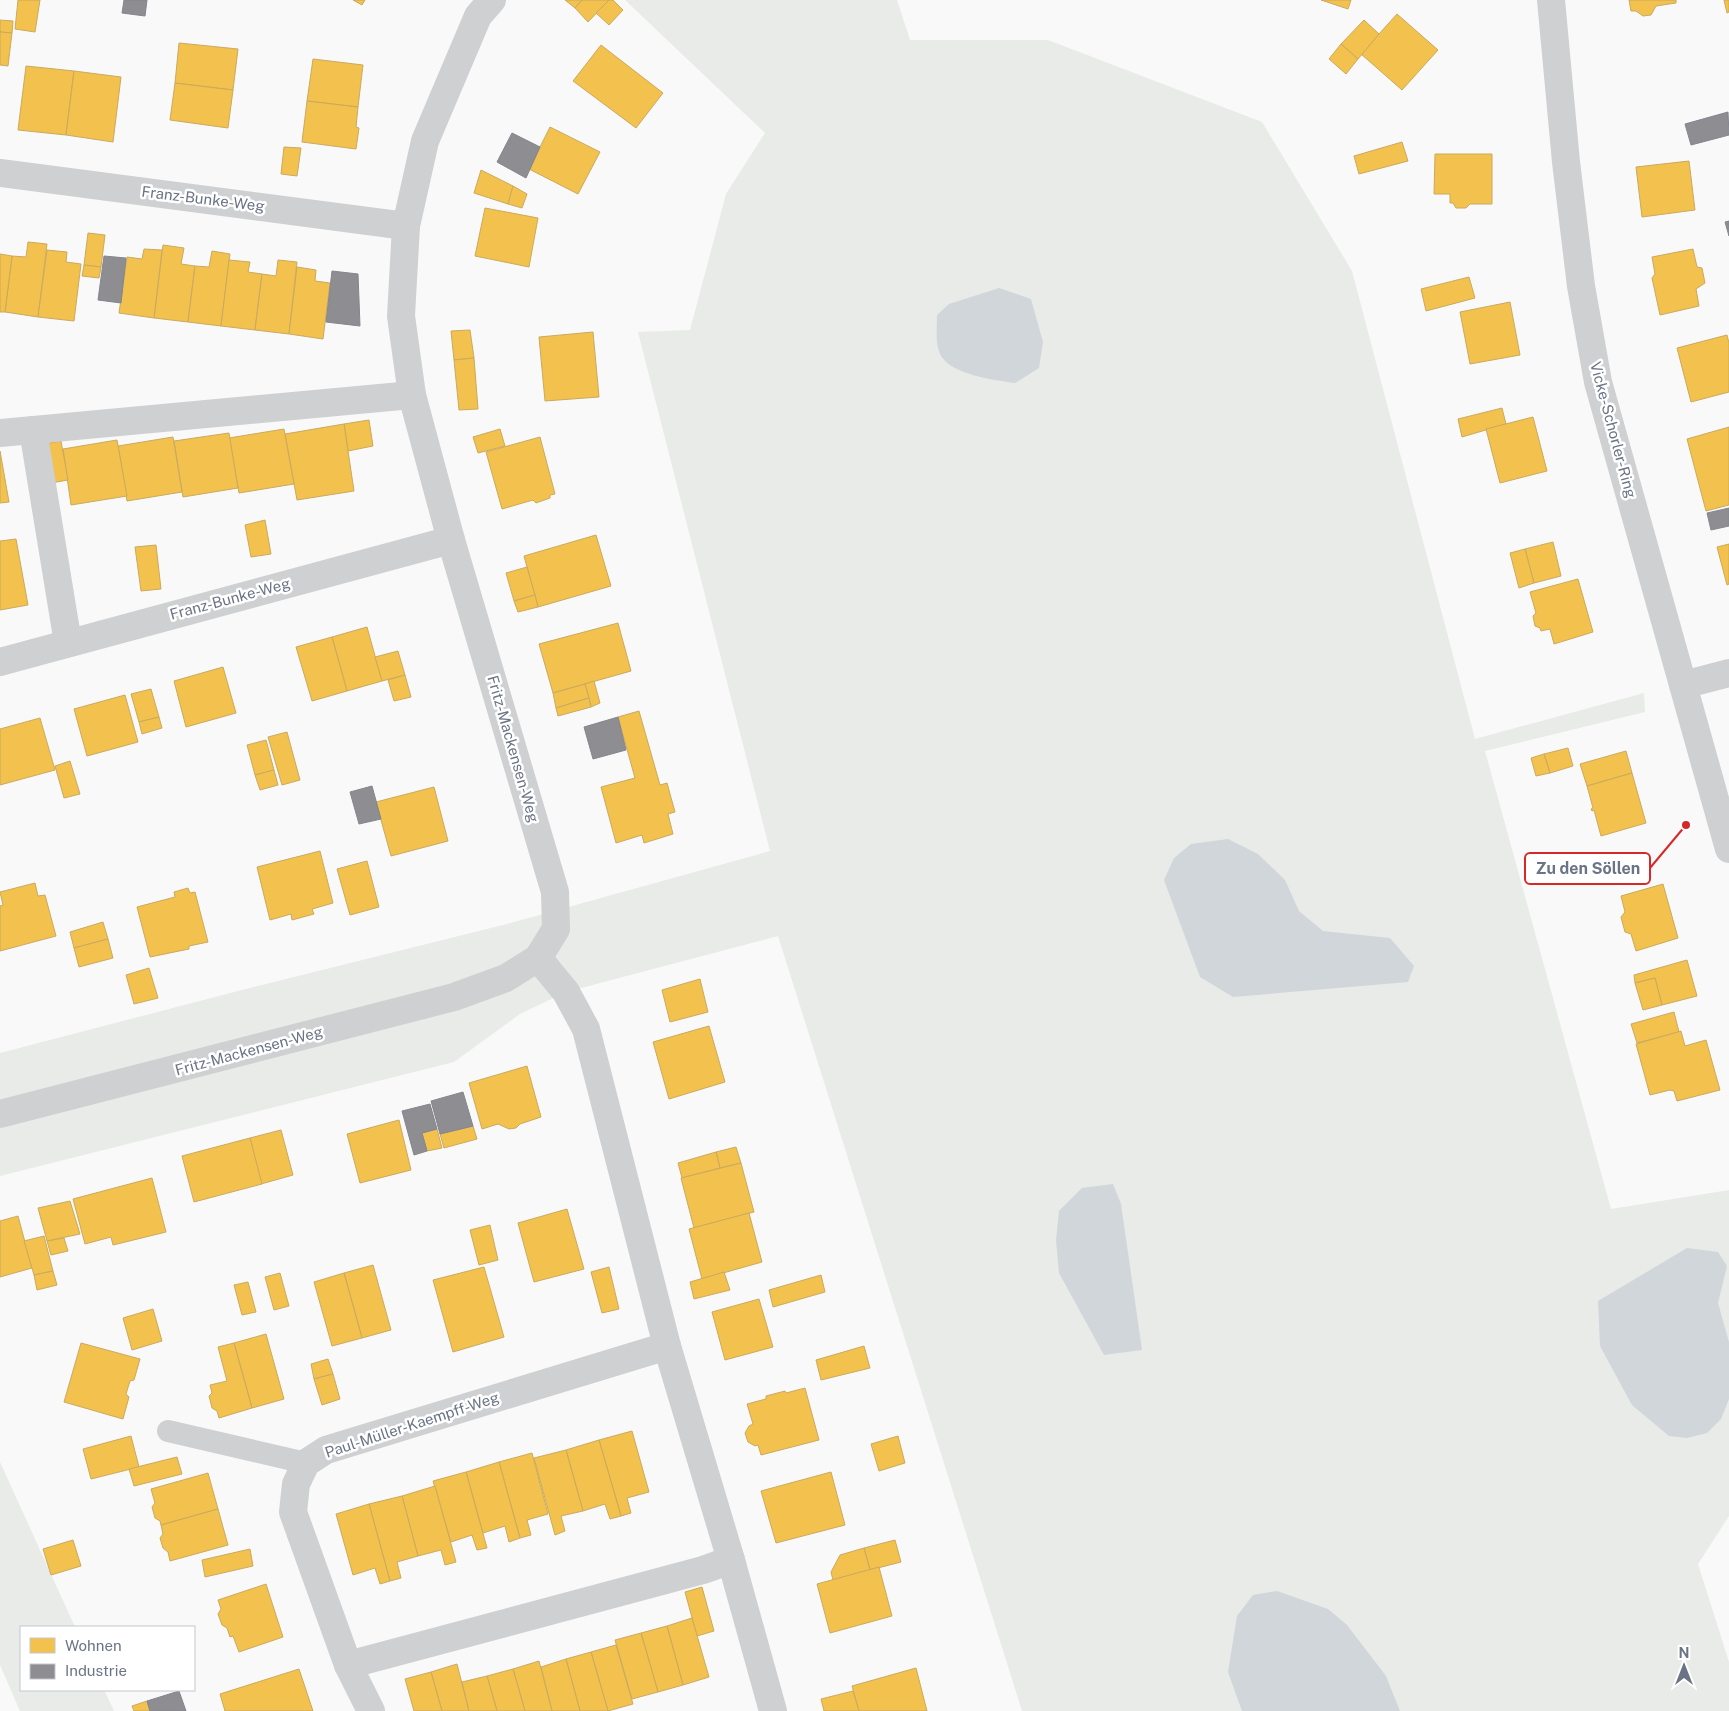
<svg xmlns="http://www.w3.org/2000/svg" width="1729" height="1711" font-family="'Public Sans',sans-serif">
<rect width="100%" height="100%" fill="#f9f9f9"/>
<g fill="#e8ebe7">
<path d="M625,0H897L910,40H1048L1262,122L1352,271L1475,739L1644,693L1645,712L1485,751L1611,1209L1729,1190V1516L1698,1564L1729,1662V1711H1022L778,936L566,992L520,1014L454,1062L0,1176V1053L238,991L507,924L770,851L638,332L690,330L726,194L765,133Z"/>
<path d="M0,1462L75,1627H21V1690H104L114,1711H20L0,1665Z"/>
</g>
<g fill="#d1d6da">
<path d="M999,288L1031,299L1043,342L1039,368L1015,383C995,380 950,375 940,354C935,343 937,327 937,315L949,304Z"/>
<path d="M1228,839L1258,854L1285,880L1299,911L1323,931L1390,938L1414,966L1408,982L1233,997L1200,977L1164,880L1174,858L1191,844Z"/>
<path d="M1113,1184L1121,1204L1142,1350L1104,1355L1059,1273L1056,1240L1059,1211L1082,1188Z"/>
<path d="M1687,1248L1718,1252L1727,1266L1718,1303L1729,1342V1399L1721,1419L1707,1433L1687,1438L1669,1436L1632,1405L1600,1346L1598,1301Z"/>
<path d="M1277,1591L1328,1609L1347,1625L1386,1676L1400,1711H1242L1228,1672L1237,1616L1253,1595Z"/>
</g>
<g fill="#f2c14e" stroke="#caaa5f">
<path d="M18,0H40L35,32L15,29Z"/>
<path d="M353,0H365L362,5Z"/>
<path d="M565,0H582L575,8Z"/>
<path d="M582,0H609L588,22L575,8Z"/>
<path d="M609,0H613L623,10L609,25L596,13Z"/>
<path d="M1321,0H1351L1348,9Z"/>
<path d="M1629,0H1676V3L1656,6L1651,15L1643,16L1636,11H1631Z"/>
<path d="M1724,0H1729V12L1727,13Z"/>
<path d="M1397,14L1438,50L1402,90L1361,54Z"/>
<path d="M0,20L13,21L12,33L0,32Z"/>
<path d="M1364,20L1379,34L1358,59L1341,44Z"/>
<path d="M0,32L12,33L8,66L0,65Z"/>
<path d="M179,43L238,49L233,90L175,83Z"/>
<path d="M1341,44L1358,59L1346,74L1329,59Z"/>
<path d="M601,45L663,93L636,128L573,81Z"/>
<path d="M313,59L363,65L358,107L307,101Z"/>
<path d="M26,66L74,71L66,135L18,130Z"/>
<path d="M74,71L121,77L113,142L66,135Z"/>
<path d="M175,83L233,90L228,128L170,120Z"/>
<path d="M307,101L358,107L356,127L359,128L356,149L302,142Z"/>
<path d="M550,127L600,152L578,194L529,169Z"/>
<path d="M1402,142L1408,161L1359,174L1354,156Z"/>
<path d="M284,147L301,148L297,176L281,174Z"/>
<path d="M1435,154H1492V204H1470L1466,208H1456L1453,203H1450V194H1434Z"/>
<path d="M1689,161L1695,210L1642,217L1636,167Z"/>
<path d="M481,170L513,186L508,204L474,193Z"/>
<path d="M513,186L527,194L522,208L508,204Z"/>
<path d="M485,208L538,218L529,267L475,256Z"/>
<path d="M88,233L105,235L101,267L84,265Z"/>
<path d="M28,242L47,244L38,317L5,312L12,256L26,257Z"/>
<path d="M163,245L184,248L181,264L195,266L188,322L154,318Z"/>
<path d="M144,249L162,250L154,318L119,313L127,257L142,259Z"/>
<path d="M1693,249L1697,267L1702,268L1705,283L1696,289L1699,306L1660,315L1652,278L1655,274L1652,257Z"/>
<path d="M47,250L67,252L66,262L81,264L74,321L38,317Z"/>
<path d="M212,251L230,254L221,326L188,322L195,266L209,267Z"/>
<path d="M0,254L12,256L5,312H0Z"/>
<path d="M229,260L250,262L248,272L262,274L255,330L221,326Z"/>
<path d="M278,260L297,262L289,334L255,330L262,274L276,276Z"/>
<path d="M84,265L101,267L99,278L82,276Z"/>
<path d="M297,267L316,270L315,281L330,283L323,339L289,334Z"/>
<path d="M1469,277L1475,298L1426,311L1421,289Z"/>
<path d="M1510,302L1520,355L1470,364L1460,312Z"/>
<path d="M470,330L474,358L454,360L451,331Z"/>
<path d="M593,332L599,397L545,401L539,337Z"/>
<path d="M1727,335L1729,343V392L1691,402L1677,348Z"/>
<path d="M474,358L478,409L459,410L454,360Z"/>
<path d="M1502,408L1506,424L1462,437L1458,419Z"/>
<path d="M1533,417L1547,471L1500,483L1486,429Z"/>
<path d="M369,420L373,446L348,451L344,424Z"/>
<path d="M344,424L354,491L297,500L285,434Z"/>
<path d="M1729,427V505L1706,511L1687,439Z"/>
<path d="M284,429L294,484L239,493L229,438Z"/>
<path d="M500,429L505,446L478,453L473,437Z"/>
<path d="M229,433L238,488L183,497L174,441Z"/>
<path d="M173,437L182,492L127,501L118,446Z"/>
<path d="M540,437L555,494L550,495V498L536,503L533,500L502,509L486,452Z"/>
<path d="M117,440L127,496L71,505L63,449Z"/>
<path d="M61,441L68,480L51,483L44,444Z"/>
<path d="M0,451L9,502L0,503Z"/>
<path d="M265,520L271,554L251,557L245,525Z"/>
<path d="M596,535L611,586L538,607L524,556Z"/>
<path d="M16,539L28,605L0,610V541Z"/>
<path d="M1553,542L1561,576L1534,583L1525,549Z"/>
<path d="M1729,544V584L1727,585L1717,547Z"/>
<path d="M156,545L161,589L141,591L135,547Z"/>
<path d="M1525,549L1534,583L1519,588L1510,553Z"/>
<path d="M527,567L535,595L514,601L506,573Z"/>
<path d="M1578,579L1593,632L1554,644L1550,629L1541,631L1540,628L1535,626L1533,616L1536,613L1530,592Z"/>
<path d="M535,595L538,607L518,612L514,601Z"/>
<path d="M618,623L631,671L553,693L539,644Z"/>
<path d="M367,627L382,681L347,691L332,637Z"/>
<path d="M332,637L347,691L312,701L296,647Z"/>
<path d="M398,651L405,675L382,681L375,657Z"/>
<path d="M223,667L236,713L186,727L174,681Z"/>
<path d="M405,675L411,697L394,701L388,680Z"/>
<path d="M594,681L600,703L591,707L585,684Z"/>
<path d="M585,684L589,698L556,708L553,693Z"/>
<path d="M151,689L159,717L139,722L131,694Z"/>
<path d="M125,695L138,742L87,756L74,709Z"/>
<path d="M589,698L591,707L558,716L556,708Z"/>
<path d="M639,711L660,785L667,783L675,812L668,814L673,834L644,843L642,835L616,843L601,787L635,778L618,717Z"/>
<path d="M159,717L162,728L142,734L139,722Z"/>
<path d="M40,718L55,770L0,785V729Z"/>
<path d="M287,732L300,780L282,785L268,737Z"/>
<path d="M266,740L274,770L255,775L247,745Z"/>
<path d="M1568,748L1573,766L1550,773L1544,754Z"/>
<path d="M1626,751L1632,773L1587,786L1580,764Z"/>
<path d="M1544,754L1550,773L1536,776L1531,758Z"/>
<path d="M70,761L80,794L64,798L55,766Z"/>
<path d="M274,770L278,785L260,790L255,775Z"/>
<path d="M1632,773L1646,823L1601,836L1594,810L1592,811L1591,809L1593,808L1587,786Z"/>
<path d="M434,787L448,841L391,856L376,802Z"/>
<path d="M320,851L333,903L312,909L314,914L292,920L291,914L270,920L257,867Z"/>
<path d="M367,861L379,907L350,915L337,869Z"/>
<path d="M35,883L38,896L45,895L56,936L0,951V906L3,905L0,892Z"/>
<path d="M1663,884L1678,938L1636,951L1631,934L1625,932L1621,917L1625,912L1621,896Z"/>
<path d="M188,888L190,893L195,892L208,942L189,946V949L150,957L137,907L175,897L174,892Z"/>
<path d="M103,922L108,939L74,948L70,932Z"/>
<path d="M108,939L113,958L79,967L74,948Z"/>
<path d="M1687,960L1697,996L1662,1005L1655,978L1635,983L1634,975Z"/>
<path d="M149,968L158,998L134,1004L126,975Z"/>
<path d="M1655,978L1662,1005L1643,1010L1635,983Z"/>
<path d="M700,979L708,1012L670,1022L662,990Z"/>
<path d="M1674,1012L1679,1032L1637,1043L1631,1024Z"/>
<path d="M709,1026L725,1082L669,1099L653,1042Z"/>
<path d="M1681,1031L1685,1046L1706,1040L1720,1090L1677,1101L1674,1091L1670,1090L1650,1095L1636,1044Z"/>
<path d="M527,1066L541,1117L520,1124L516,1128L509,1129L498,1124L482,1129L469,1083Z"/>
<path d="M399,1120L411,1170L360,1183L347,1134Z"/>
<path d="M473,1126L477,1139L444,1148L440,1134Z"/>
<path d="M437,1129L442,1148L427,1151L422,1133Z"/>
<path d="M281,1130L293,1175L261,1184L250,1138Z"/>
<path d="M250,1138L262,1184L194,1202L182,1156Z"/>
<path d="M736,1147L741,1163L720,1168L716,1152Z"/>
<path d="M716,1152L720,1168L682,1178L678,1163Z"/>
<path d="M741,1163L754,1212L694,1228L681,1178Z"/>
<path d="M152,1178L166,1232L113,1245L111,1237L85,1244L73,1199Z"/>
<path d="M70,1201L80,1234L47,1241L38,1208Z"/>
<path d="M567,1209L584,1269L534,1282L518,1223Z"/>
<path d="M749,1213L762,1262L702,1279L689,1229Z"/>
<path d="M18,1216L32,1268L0,1277V1221Z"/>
<path d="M490,1225L498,1260L479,1265L470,1230Z"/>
<path d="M44,1236L53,1271L34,1275L24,1241Z"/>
<path d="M64,1238L68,1251L51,1255L47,1241Z"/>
<path d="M373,1265L391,1330L362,1338L344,1273Z"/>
<path d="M484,1267L504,1337L453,1352L433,1280Z"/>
<path d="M609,1267L619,1309L602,1313L591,1272Z"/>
<path d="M53,1271L57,1285L37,1290L34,1275Z"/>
<path d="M724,1272L730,1290L694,1299L690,1282Z"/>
<path d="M280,1273L289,1306L274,1310L265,1277Z"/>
<path d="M344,1273L362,1338L332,1346L314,1282Z"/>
<path d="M821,1275L825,1292L773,1307L769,1290Z"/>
<path d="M248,1282L256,1312L242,1315L234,1285Z"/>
<path d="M759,1299L773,1347L725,1360L712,1312Z"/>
<path d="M153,1309L162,1341L132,1350L123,1318Z"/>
<path d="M266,1334L284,1399L252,1408L234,1343Z"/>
<path d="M81,1343L140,1359L134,1380L130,1381L126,1394L129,1397L123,1419L64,1402Z"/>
<path d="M234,1343L252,1408L219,1418L217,1411L212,1408L209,1396L212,1393L210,1385L227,1381L218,1347Z"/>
<path d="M864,1346L870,1368L821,1380L816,1360Z"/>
<path d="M328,1359L333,1374L314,1379L311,1364Z"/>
<path d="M333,1374L340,1399L322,1405L314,1379Z"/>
<path d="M805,1388L819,1440L761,1455L758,1445L755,1446L748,1442L745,1433L749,1426L753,1424L747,1404L766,1399V1396L785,1391L786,1393Z"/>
<path d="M632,1431L649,1492L627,1498L631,1513L621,1516L599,1440Z"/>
<path d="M131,1436L139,1467L91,1479L83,1449Z"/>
<path d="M898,1436L905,1463L879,1471L871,1444Z"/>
<path d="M599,1440L621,1516L610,1519L605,1504L583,1511L566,1450Z"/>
<path d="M566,1450L583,1511L561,1516L565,1531L555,1535L534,1458Z"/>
<path d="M532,1453L548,1514L527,1520L531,1535L520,1538L499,1462Z"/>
<path d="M177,1457L182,1474L134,1486L129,1469Z"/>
<path d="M499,1462L520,1538L509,1542L505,1526L483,1533L466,1472Z"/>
<path d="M466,1472L487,1548L477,1550L472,1535L451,1542L433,1481Z"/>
<path d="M831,1472L845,1525L776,1543L761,1491Z"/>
<path d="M208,1473L218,1509L161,1525L160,1521L155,1518L152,1507L155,1503L151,1489Z"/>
<path d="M435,1486L456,1562L445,1565L441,1550L418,1556L402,1496Z"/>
<path d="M402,1496L418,1556L397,1562L401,1578L390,1581L369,1504Z"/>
<path d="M369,1504L390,1581L380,1584L375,1568L353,1575L336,1514Z"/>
<path d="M218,1509L228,1545L170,1561L168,1552L163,1548L160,1538L163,1534L161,1525Z"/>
<path d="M73,1540L81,1566L51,1575L43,1549Z"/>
<path d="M895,1540L901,1562L870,1570L864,1548Z"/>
<path d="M864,1548L870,1570L833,1580L831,1572L840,1555Z"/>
<path d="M250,1549L253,1566L205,1577L202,1560Z"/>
<path d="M879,1567L892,1616L830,1633L817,1584Z"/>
<path d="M266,1584L283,1637L239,1652L233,1636L230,1637L227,1628L222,1625L218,1614L221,1609L218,1600Z"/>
<path d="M702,1587L714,1631L697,1636L685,1592Z"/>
<path d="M692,1618L709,1677L683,1685L667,1626Z"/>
<path d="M667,1626L683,1685L658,1692L641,1633Z"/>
<path d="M641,1633L658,1692L632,1699L615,1640Z"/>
<path d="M616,1645L633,1704L608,1711L591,1652Z"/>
<path d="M591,1652L608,1711H580L566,1659Z"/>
<path d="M566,1659L580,1711H552L541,1667Z"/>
<path d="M539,1661L552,1711H525L513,1669Z"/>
<path d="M457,1664L469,1711H442L431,1672Z"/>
<path d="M916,1668L927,1711H859L852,1686Z"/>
<path d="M299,1669L313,1711H225L220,1694Z"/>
<path d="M513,1669L525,1711H497L487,1676Z"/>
<path d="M431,1672L442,1711H414L405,1679Z"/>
<path d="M487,1676L497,1711H469L462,1682Z"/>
<path d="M853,1691L859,1711H824L821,1699Z"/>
<path d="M147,1701L150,1711H134L132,1706Z"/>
</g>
<g fill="#8d8d92" stroke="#83868e">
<path d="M124,0H147L145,16L122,13Z"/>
<path d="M1728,112L1729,135L1691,145L1685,124Z"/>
<path d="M512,133L540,147L526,178L497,162Z"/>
<path d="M1729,221V236L1725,222Z"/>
<path d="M104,256L126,258L121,303L98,300Z"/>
<path d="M332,271L358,274L360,326L326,322Z"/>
<path d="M1729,508V526L1711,530L1707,513Z"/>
<path d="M618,717L626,750L593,759L584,727Z"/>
<path d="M372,786L381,819L359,824L350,792Z"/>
<path d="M463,1092L473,1126L440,1134L431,1101Z"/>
<path d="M430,1104L437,1129L422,1133L427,1151L414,1155L402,1111Z"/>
<path d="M179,1691L186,1711H150L147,1701Z"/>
</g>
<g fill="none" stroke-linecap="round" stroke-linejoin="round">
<path stroke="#cfd0d2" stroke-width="22" d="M168,1431L306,1463"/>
<g stroke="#cfd0d2" stroke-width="28">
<path d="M1551,0L1566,162L1581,286L1598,382L1729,849"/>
<path d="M0,173L406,226"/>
<path d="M33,430L68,643"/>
<path d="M0,433L412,395"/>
<path d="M0,662L451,540"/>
<path d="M1683,685L1729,673"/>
<path d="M538,958L566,992L586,1029L667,1346L731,1560L773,1711"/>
<path d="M0,1114L454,997L506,978L538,958L556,929L555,892L451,540L412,395L401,316L406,226L425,141L478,16L492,0"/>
<path d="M348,1665L703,1570L731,1560"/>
<path d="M371,1711L348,1665L293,1512L296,1484L306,1463L326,1450L667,1346"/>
</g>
</g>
<g text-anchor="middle" stroke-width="5" stroke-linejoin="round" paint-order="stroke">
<g font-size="15" fill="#6b7486" stroke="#fff">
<text transform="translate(203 199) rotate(7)" y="5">Franz-Bunke-Weg</text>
<text transform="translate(1613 430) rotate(75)" y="5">Vicke-Schorler-Ring</text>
<text transform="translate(230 599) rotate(-15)" y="5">Franz-Bunke-Weg</text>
<text transform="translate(513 749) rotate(74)" y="5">Fritz-Mackensen-Weg</text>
<text transform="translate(249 1051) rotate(-15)" y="5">Fritz-Mackensen-Weg</text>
<text transform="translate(412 1425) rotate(-18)" y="5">Paul-Müller-Kaempff-Weg</text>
</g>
</g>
<path fill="none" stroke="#d62828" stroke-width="2" d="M1686 825L1650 868"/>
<circle fill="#d62828" stroke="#fff" stroke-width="2" cx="1686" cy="825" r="5"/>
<rect fill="#fff" stroke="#d62828" stroke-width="2" x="1525" y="853" width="125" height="31" rx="5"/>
<g font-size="16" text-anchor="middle" font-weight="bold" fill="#6b7486">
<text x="1588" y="874">Zu den Söllen</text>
</g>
<rect x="20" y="1626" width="175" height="65" fill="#ffffff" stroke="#c4c7cf"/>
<rect x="30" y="1638" width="25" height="15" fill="#f2c14e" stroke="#c4c7cf"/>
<text x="65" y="1651" font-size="15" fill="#6b7486">Wohnen</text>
<rect x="30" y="1664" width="25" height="15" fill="#8d8d92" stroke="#c4c7cf"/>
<text x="65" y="1676" font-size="15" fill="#6b7486">Industrie</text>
<g transform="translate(1684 1666)" stroke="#ffffff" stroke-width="4" paint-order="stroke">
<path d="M0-4L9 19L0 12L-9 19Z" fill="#6b7486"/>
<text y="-8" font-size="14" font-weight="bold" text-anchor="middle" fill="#6b7486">N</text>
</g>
</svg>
